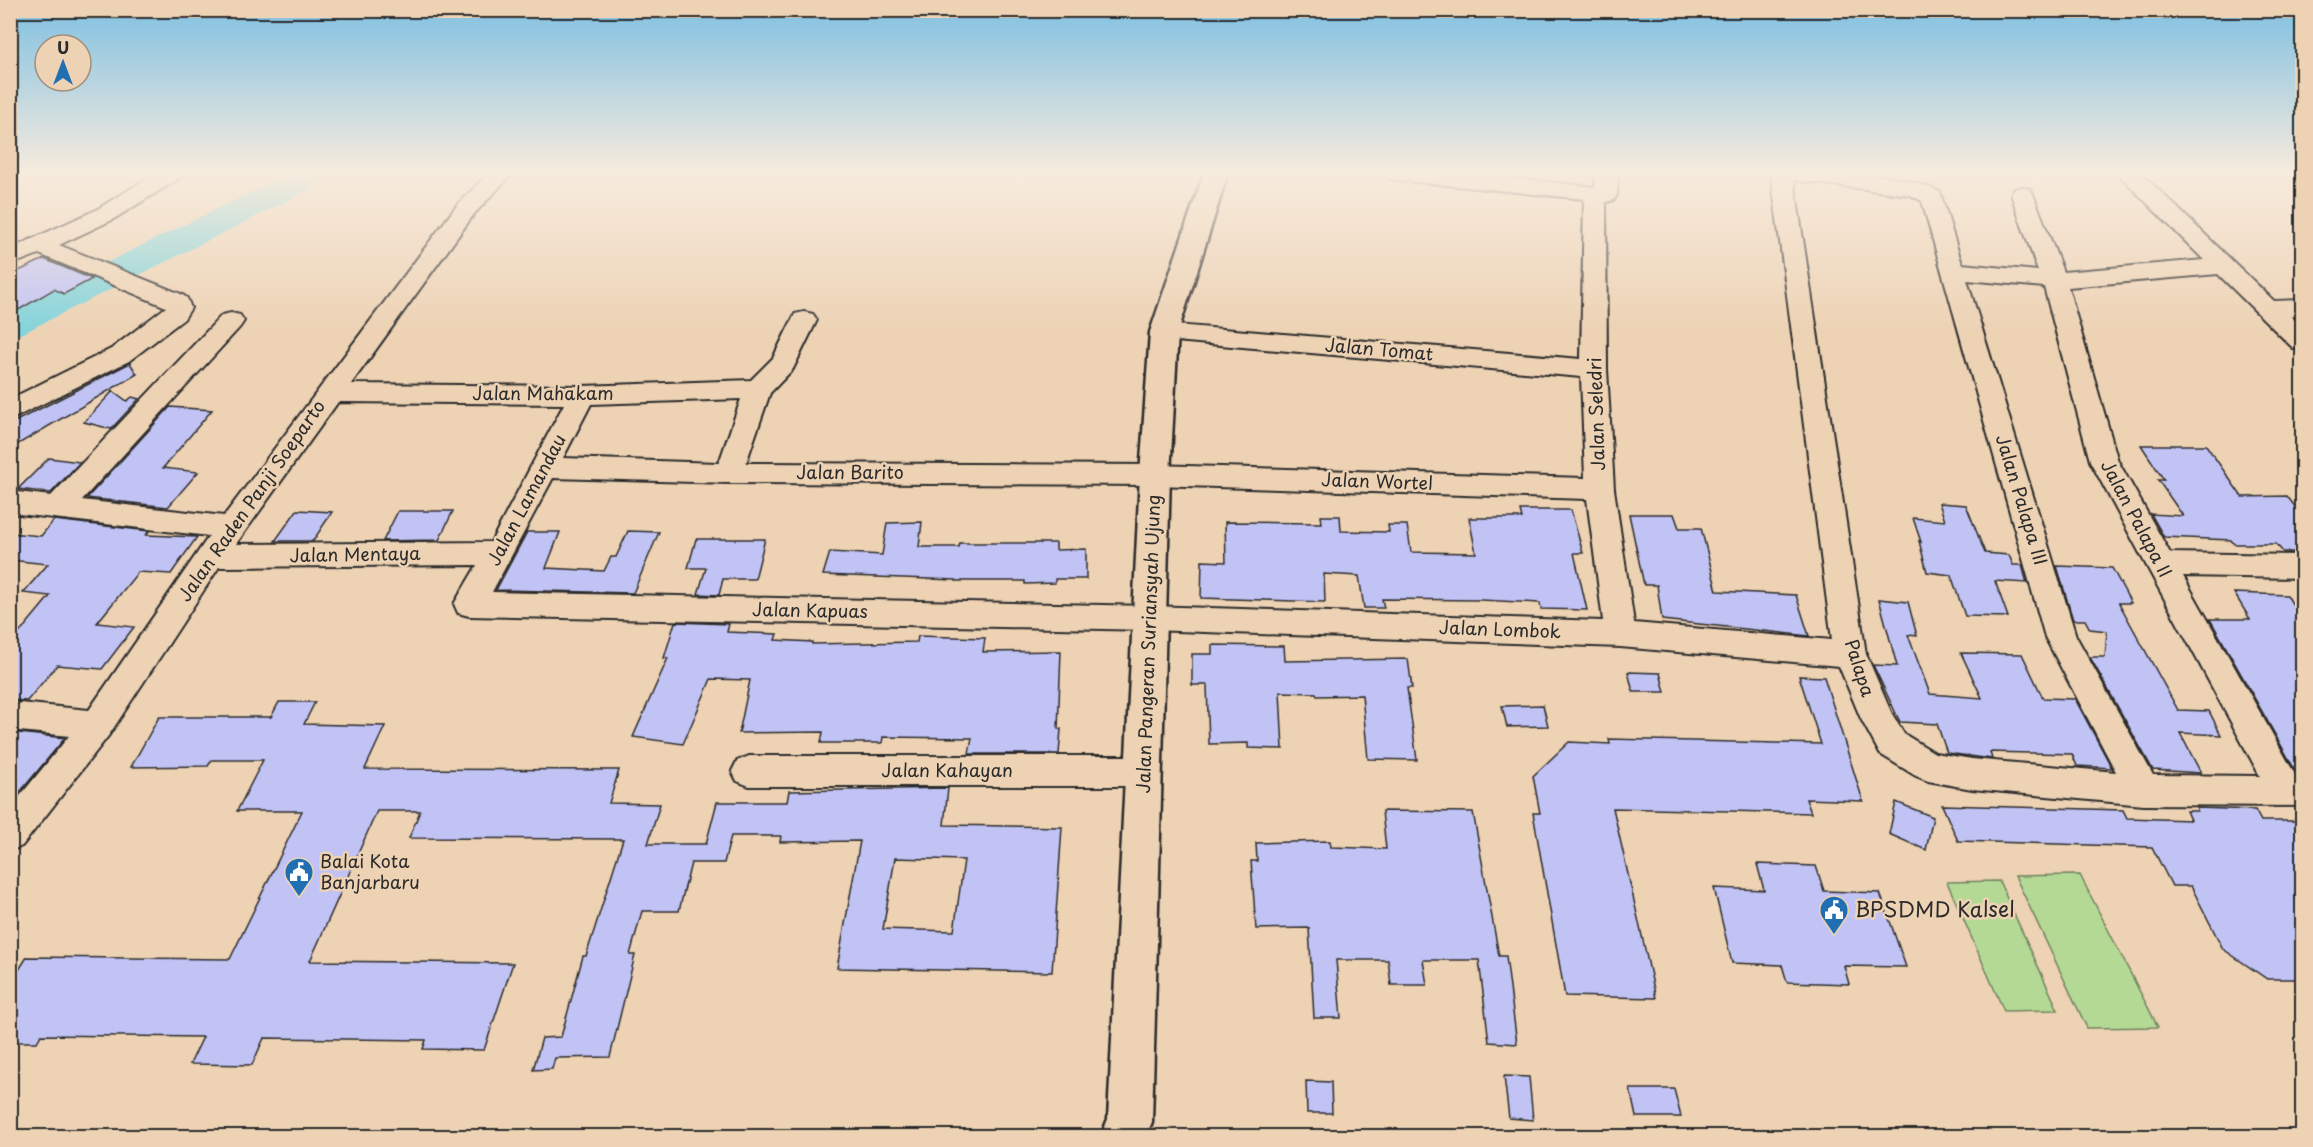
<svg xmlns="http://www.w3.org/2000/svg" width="2313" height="1147" font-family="'Playpen Sans',sans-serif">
<rect width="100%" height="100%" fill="#edd2b4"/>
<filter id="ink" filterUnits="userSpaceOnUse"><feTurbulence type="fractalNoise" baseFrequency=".0167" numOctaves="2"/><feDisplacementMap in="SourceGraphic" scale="12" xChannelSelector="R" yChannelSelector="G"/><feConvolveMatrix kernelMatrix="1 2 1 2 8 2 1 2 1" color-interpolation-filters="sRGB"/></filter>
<g filter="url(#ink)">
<g fill="#b4d995" stroke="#708260" stroke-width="1.5">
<path d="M2080,875L2158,1027L2087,1028L2015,876Z"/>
<path d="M1999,881L2058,1010L2004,1011L1947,882Z"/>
</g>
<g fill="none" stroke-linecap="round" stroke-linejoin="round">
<path fill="#82d3da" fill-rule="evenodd" d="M290,173H329L324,180L311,189L23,333L10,337V310Z"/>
</g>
<g fill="#c1c3f5" stroke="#2b2b2b" stroke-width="1.5" fill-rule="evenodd">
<path d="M44,259L92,279L64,294L54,289L10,315V275Z"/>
<path d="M130,363L137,374L10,449V424Z"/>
<path d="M113,391L127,401L132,397L139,399L111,429L84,422Z"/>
<path d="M170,407L212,410L163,468L198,472L168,507L87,498Z"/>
<path d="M2141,445H2206L2242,497L2287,496L2302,516V552H2283L2276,544H2234L2231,540L2164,537L2151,514L2183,516L2158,480H2164Z"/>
<path d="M49,458L80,462L51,493L18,489Z"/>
<path d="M1939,503L1966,505L1985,553L2009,555L2013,565H2022L2027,583L1995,581L2008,617L1965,616L1951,575L1927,572L1919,541L1921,542L1913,518L1945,521Z"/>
<path d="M297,510L332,512L313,541H275Z"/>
<path d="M1520,510H1571L1583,553H1574L1587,610L1541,609L1540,603L1481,600L1382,599L1384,608H1364L1359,576L1324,574L1325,602L1201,598L1202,561L1226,562L1225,522L1322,523L1321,516H1340L1341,531L1389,532L1388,525H1407L1411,552L1476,553L1469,518H1522Z"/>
<path d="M398,511H453L439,540L383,541Z"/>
<path d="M1629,514H1674L1679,528H1701L1717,591L1796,595L1809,636L1662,620L1657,585H1644Z"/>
<path d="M54,520L149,531L146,535L197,537L171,574L138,572L97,623L134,627L102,669L57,665L27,701L10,700V644L50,596L23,593L48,564L10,560V533L41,536Z"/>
<path d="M922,522L919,547H959L960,543H1056V550L1086,549V579H1055V583L1025,584V581H956V580L823,575L830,552L882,555L887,523Z"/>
<path d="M628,531L659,532L633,593L496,590L527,532H560L546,568L604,571L611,557H616Z"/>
<path d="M696,539H765L755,579H723L719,595L698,594L706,568H688Z"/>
<path d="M2057,566L2112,568L2131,603H2119L2178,710L2209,711L2221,735L2180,733L2201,773L2153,770L2090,657H2105L2107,631L2090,629L2085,620H2073Z"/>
<path d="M2234,593L2287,595L2302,620V771L2295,770L2210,619H2250Z"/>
<path d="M1879,599L1908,602L1917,636L1908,635L1930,694L1982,698L1961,653L2022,654L2043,698L2075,699L2112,768L2077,766L2072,754L1990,752L1992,759L1947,753L1937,724L1900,722L1873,665L1897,666Z"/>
<path d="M675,622L729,624L727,632L777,634L775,640L812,642V644L917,642L918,636L985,638L983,652L1061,651L1058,729H1061L1059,754H969L972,738L883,737L882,743H821L823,732L739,733L750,680L711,679L683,744L633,737L668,658H664Z"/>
<path d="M1212,645L1284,646L1285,661L1408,659L1412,688H1407L1417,760L1368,759L1362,695L1317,696L1316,693L1280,692L1283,749L1248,748V743L1209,744L1207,685H1192V654H1212Z"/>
<path d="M1628,672L1660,673L1665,692H1633Z"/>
<path d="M1799,676L1824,677L1863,801L1806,799L1811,813L1613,808L1656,998L1565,996L1533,813H1540L1533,776L1569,742L1610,744L1609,739L1821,744Z"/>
<path d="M279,702H315L304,724L385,726L365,769L619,770L609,803L660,804L648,844H706L717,802H787L789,791L948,788L944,825L1062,827L1052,972L837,968L860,841L780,842L781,836H731L724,863H691L679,911H642L630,955H635L610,1057L555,1058L552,1069L533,1070L542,1038L561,1037L583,956H586L623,839L409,838L420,811H377L310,961L513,963L484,1050L423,1049L426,1040L264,1038L252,1065L190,1064L203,1037L41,1035L37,1042H10V984L27,957L230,959L302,811H237L263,760H212L208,766L131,767L159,717H271ZM895,858L964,860L954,931L883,929Z"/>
<path d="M1543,705L1548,726L1507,727L1502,706Z"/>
<path d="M10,732L65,738L10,804Z"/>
<path d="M1896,802L1933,817L1926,850L1889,834Z"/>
<path d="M1942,805L2123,810L2127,818L2190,820L2186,811H2197V808L2255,810L2261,821H2302V979H2267L2223,949L2191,886H2172L2152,847L1958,841Z"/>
<path d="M1382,811L1473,812L1499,956H1506L1517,1044L1489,1042L1479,960H1423L1427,985H1391L1388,960H1336L1341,1018H1314L1309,928L1256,929L1251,861H1257L1256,843L1330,841L1331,847L1386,849Z"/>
<path d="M1757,864L1816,866L1824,891L1880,893L1906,967L1844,966L1849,984L1787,982L1782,965L1732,963L1714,888L1764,890Z"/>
<path d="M1504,1076L1529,1077L1533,1120L1509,1118Z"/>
<path d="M1306,1081L1331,1082L1332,1113H1307Z"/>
<path d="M1630,1089H1674L1681,1117H1636Z"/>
</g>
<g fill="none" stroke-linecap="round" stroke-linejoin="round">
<g stroke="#2b2b2b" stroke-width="4">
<g id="minor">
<path d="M156,173H183L180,178L112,220L59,245L181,294L187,298L191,308L184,319L129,361L10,420V399L111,349L166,307L39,254L10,265V249L96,210Z"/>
<path d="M489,173H513L474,214L351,384L582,386L751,380L773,358L795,314L804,312L813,314L817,320L793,369L770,393L746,463L1155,465L1585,478L1581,377L1164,340L1155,338L1151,332L1155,326L1164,324L1581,359L1584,199L1396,180L1388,178L1385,173H1462L1595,187L1596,173H1618L1617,195L1614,200L1606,202L1607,369L1614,489L1634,623L1832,640L1771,173C1825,173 1891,169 1940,192L1962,264L2038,271L2011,194L2014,189L2022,187L2030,189L2033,194L2063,272L2204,260L2117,173H2141L2274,301L2302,300V316H2291L2302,328V350L2293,348L2218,274L2068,287L2118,461L2170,553L2302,555V578L2183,576L2296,776H2302V806L2143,805L1972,789L1928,781L1916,776L1880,754L1861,719L1839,666L1620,647L1150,630L469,616L458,613L454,604L477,565L219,567L109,735L22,846L10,851V808L69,736L10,730V702L89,710L209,536L10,513V491L51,496L222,315L231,313L240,315L244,321L240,327L82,500L224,516L458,204ZM1794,180L1910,195L1922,201L2045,637L2116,772L1972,759L1935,753L1904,734L1891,712L1866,654ZM1967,280L2044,287L2090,461L2260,776L2153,775L2076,636ZM741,399L719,463L563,458L591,404ZM338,402L564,404L491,542L236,544ZM553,478L729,483L1155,485L1587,499L1603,621L1150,606L492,592Z"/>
<path d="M749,756H1144L1156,761L1161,771L1156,781L1144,786H749L737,781L732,771L737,761Z"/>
</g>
</g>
<g stroke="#2b2b2b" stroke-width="5">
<path id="major" d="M1204,173H1228L1178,332L1170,475L1152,1122L1146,1136H1101L1108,1119L1140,475L1150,332Z"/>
</g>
<use href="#minor" fill="#edd2b4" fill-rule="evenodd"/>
<use href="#major" fill="#edd2b4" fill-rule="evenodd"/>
</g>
</g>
<linearGradient id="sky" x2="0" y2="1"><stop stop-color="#7fc0e2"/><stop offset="0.52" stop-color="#f7ebdd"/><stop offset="1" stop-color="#f7ebdd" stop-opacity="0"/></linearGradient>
<rect width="2313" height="334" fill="url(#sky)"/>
<defs>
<g id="civic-pin" transform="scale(1.5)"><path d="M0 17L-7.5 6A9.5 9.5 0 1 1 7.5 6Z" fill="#1f6fb2" stroke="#edd2b4"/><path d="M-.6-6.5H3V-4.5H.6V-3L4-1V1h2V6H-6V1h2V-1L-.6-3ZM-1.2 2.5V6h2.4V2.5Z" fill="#fff"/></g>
</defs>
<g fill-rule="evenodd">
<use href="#civic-pin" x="299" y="872"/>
<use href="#civic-pin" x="1834" y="910"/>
</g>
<g text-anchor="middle" stroke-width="5" stroke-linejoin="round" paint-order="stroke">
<g font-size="18" fill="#2b2b2b" stroke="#edd2b4">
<text transform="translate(1379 350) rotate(5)" y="6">Jalan Tomat</text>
<text x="543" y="400">Jalan Mahakam</text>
<text transform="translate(1597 414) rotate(-92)" y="6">Jalan Seledri</text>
<text x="850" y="479">Jalan Barito</text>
<text transform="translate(1377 482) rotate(2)" y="6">Jalan Wortel</text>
<text transform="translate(527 500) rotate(-62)" y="6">Jalan Lamandau</text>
<text transform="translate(2021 500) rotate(73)" y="6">Jalan Palapa III</text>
<text transform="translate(252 501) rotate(-55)" y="6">Jalan Raden Panji Soeparto</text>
<text transform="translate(2136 519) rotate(62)" y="6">Jalan Palapa II</text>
<text transform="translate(355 555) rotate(-1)" y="6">Jalan Mentaya</text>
<text transform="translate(810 611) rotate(1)" y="6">Jalan Kapuas</text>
<text transform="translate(1500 630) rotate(2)" y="6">Jalan Lombok</text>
<text transform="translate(1149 644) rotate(-88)" y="6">Jalan Pangeran Suriansyah Ujung</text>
<text transform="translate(1859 668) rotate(72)" y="6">Palapa</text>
<text x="947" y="777">Jalan Kahayan</text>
</g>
<g font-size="18" fill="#2b2b2b" stroke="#edd2b4" text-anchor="start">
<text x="320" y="868">Balai Kota<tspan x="320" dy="21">Banjarbaru</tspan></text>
</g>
<g font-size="21" fill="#2b2b2b" stroke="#edd2b4" text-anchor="start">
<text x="1855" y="917">BPSDMD Kalsel</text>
</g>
</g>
<rect width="2313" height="1147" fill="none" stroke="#edd2b4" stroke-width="36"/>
<rect x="18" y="18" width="2277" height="1111" fill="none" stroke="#2b2b2b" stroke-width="2" filter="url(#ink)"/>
<g transform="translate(63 63)"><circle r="28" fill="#edd2b4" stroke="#9f8f7d" stroke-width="1.5"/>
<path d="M0-4.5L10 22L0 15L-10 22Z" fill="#1f6fb2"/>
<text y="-9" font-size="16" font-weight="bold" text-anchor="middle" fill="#2b2b2b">U</text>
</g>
</svg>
